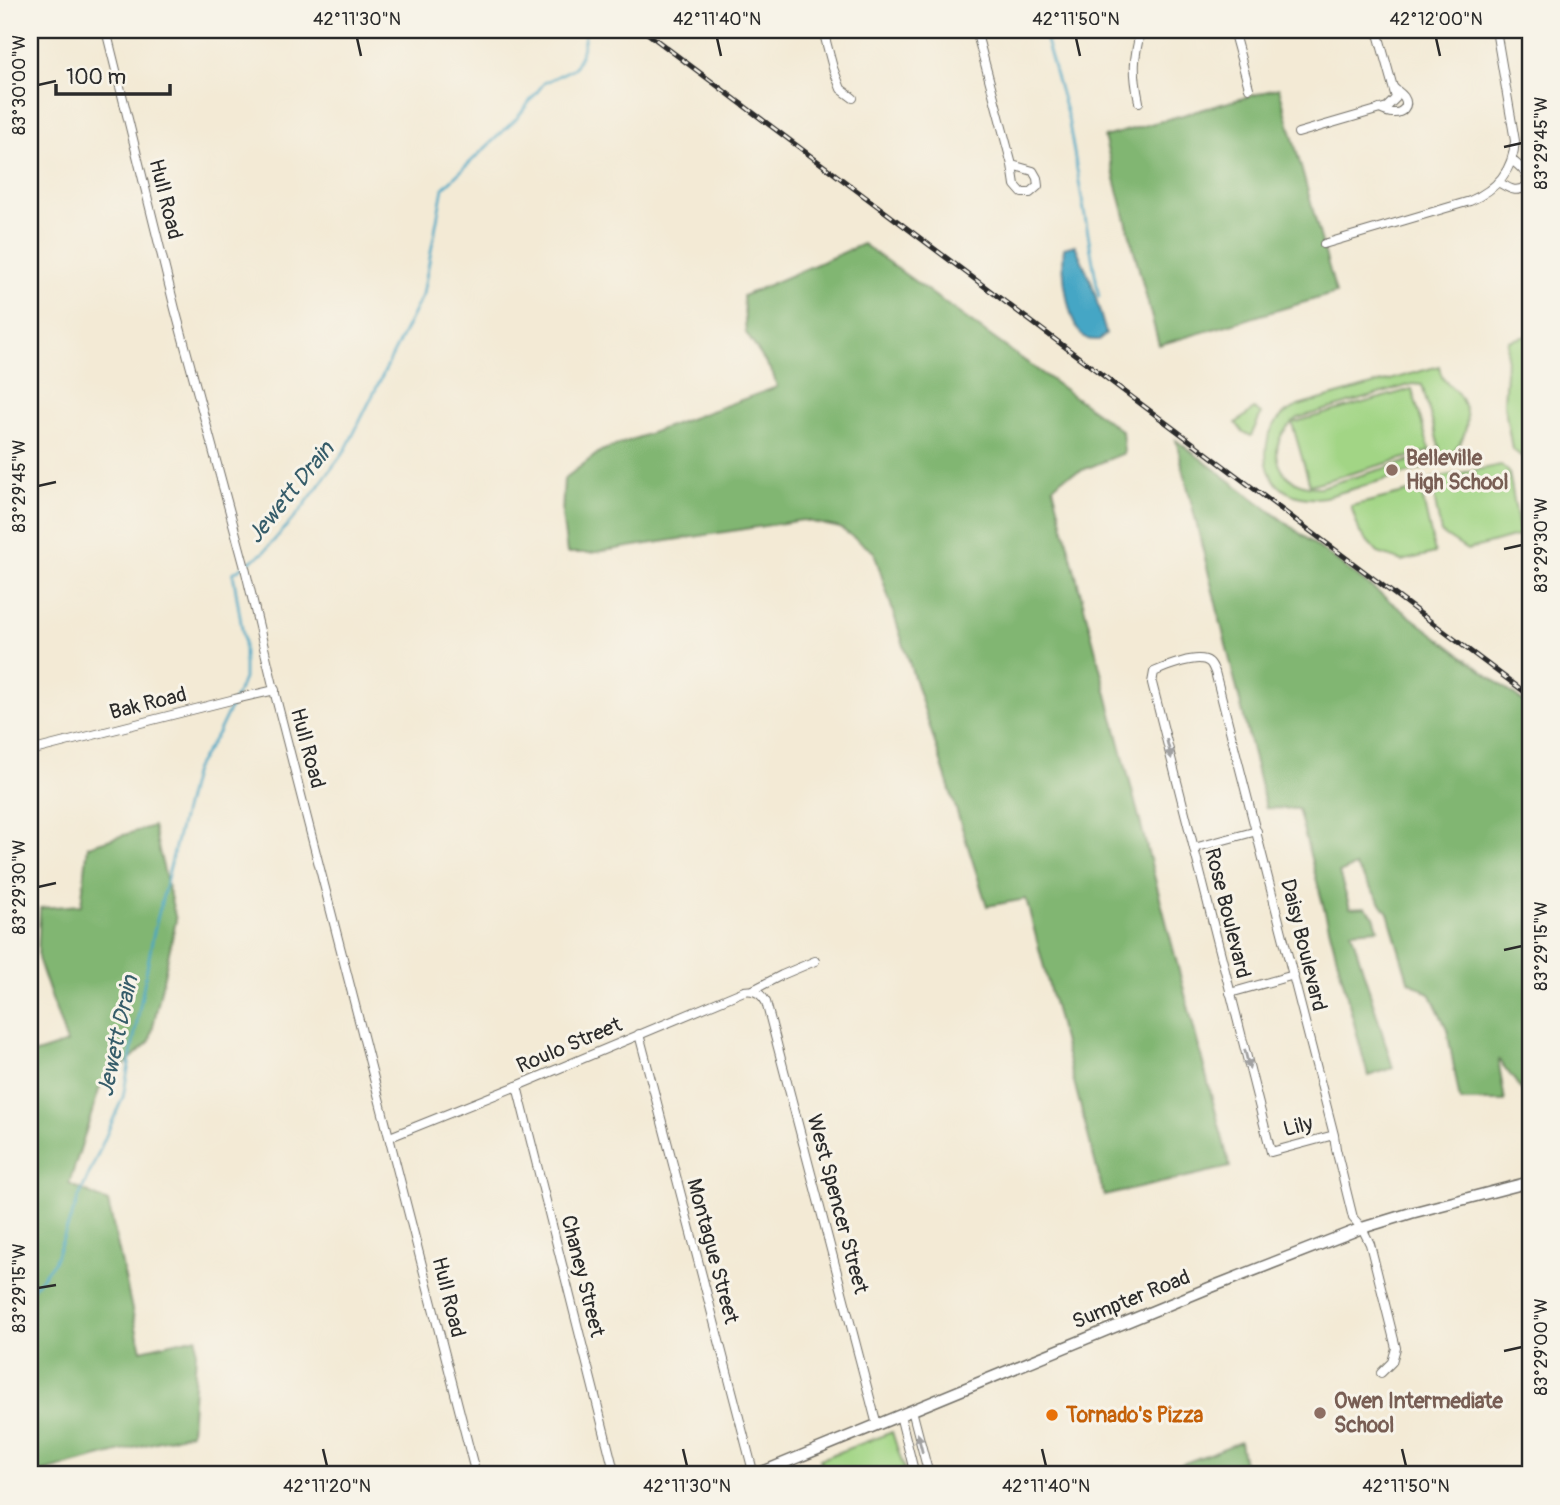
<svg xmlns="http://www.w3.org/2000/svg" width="1560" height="1505" font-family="Pangolin,sans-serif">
<rect width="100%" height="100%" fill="#f7f3e8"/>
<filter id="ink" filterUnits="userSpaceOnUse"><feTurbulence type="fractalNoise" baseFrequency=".0143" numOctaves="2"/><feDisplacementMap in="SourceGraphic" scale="14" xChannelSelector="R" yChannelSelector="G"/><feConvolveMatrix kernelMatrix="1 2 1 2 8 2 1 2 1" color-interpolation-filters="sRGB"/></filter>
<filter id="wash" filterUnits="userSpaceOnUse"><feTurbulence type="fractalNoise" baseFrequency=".00686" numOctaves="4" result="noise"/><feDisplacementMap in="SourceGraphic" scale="28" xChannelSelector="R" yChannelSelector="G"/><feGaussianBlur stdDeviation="1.57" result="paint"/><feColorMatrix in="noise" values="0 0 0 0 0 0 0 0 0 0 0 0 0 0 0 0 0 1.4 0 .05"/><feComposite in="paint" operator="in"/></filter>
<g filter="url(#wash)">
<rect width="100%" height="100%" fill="#f3ead5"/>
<g fill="#a2d585" stroke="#668058" stroke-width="2" fill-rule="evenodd">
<path d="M1530,335V456L1522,457L1512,449L1504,403L1508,341Z"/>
<path d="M1439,366C1440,371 1441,377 1445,381C1450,387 1456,389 1460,397C1476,424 1461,452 1435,465L1325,497C1308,500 1291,497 1278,485C1259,465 1264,431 1284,414C1288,411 1293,409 1298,406ZM1413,384L1422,385L1440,450L1439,451L1427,456L1320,487C1276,489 1261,442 1298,418Z"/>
<path d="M1412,389L1430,451L1310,485L1292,423Z"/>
<path d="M1254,409L1261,414L1251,436L1242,431L1236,423Z"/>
<path d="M1501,465L1509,472L1520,535L1467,550L1441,533L1431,479Z"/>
<path d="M1412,491L1422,495L1435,553L1402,561L1378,553L1360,533L1351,506Z"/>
<path d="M892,1432L906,1475H826L820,1459Z"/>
</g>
<g fill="#81b672" stroke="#56704e" stroke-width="2">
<path d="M1279,88L1336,293L1159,345L1104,137Z"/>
<path d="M863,244L1122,431L1124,453L1063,478L1053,487L1230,1167L1104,1196L1026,899L987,906L874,552L840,528L803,520L590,553H567L562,515L564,479L601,451L777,387L773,374L746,333L743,296Z"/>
<path d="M1176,440L1530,707V1088L1525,1094L1498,1059L1505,1101H1460L1447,1029L1431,995L1408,980L1388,913L1355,866L1339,873L1350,908L1365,907L1374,916L1378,929L1351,931L1393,1068L1368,1076L1298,809L1266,808Z"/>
<path d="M153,826L176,920L150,1041L100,1087L69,1184L108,1202L141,1350L197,1337L191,1433L30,1475V1055L67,1043L38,958L40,908L81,905L88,846Z"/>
<path d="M1240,1442L1246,1475H1153Z"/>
</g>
<path fill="#45a6c5" stroke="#386878" stroke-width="2" d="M1075,245L1091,281L1106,334L1099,340C1097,340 1090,340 1088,339C1067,330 1061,268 1064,248Z"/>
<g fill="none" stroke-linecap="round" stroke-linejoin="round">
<g stroke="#45a6c5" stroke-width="2.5">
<path d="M1043,30L1068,118L1099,297"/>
<path d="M30,1292L54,1262L79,1197L123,1097L153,936L194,770L218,733L244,679V641L233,573L263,553L300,511L346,449L423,294L443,188L517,118L544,83L574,68L581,55L585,36L583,30"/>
</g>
</g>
</g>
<g filter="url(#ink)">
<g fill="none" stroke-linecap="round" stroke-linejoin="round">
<g stroke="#716e66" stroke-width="10">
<g id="street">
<path d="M106,30L175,309L245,568L276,698L476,1475"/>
<path d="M823,30L833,68L841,89L853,98"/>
<path d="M976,30L1012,165L1015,185L1022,193H1030L1038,186L1037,178L1033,171L1012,165"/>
<path d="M1233,30L1249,88"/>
<path d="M1139,102C1133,73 1133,59 1141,30"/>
<path d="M1380,109C1384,111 1388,113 1392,113C1402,114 1410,106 1404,97C1401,93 1397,91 1394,88"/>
<path d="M1298,133L1387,107L1396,98L1377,30"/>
<path d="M1498,182C1509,188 1515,194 1527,186C1529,172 1521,168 1512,160"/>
<path d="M1324,244L1470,201C1497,189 1513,171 1515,141L1496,30"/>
<path d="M30,751L235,699L275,690"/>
<path d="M1194,848L1257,831"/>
<path d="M753,990L782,975L815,961"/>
<path d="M1230,993L1294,975"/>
<path d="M639,1034L754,1475"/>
<path d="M517,1086L615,1475"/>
<path d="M1334,1135L1271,1152L1152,683L1154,672C1165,667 1199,653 1209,662C1212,664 1213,668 1215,672L1334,1135L1336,1149L1353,1218L1362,1228L1370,1244L1396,1348L1392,1362L1381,1373"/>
<path d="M390,1137L517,1086L744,991C754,989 761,993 766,1002L877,1425"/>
<path d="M912,1410L929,1475"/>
<path d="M900,1415L915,1475"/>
</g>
</g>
<g stroke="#716e66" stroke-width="13">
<path id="secondary" d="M755,1475L1209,1288L1362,1228L1411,1213L1530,1182"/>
</g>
<use href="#street" stroke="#fff" stroke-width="8"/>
<use href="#secondary" stroke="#fff" stroke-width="10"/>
<g stroke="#2b2b2b" stroke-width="5">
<path id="rail" d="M643,30L1530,696"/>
</g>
<use href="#rail" stroke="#f7f3e8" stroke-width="2.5" stroke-dasharray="8" stroke-linecap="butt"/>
</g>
<defs><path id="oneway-solid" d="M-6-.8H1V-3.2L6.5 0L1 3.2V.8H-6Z" transform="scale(1.75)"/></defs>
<g fill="#a0a0a0">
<use href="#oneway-solid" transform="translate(1169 749) rotate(76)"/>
<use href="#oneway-solid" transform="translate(1247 1059) rotate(76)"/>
<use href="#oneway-solid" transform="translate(920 1443) rotate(-104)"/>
</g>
</g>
<path fill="none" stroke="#2b2b2b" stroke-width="2.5" d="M357,38L361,56M717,38L721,56M1076,38L1080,56M1436,38L1440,56M38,85L56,81M1504,147L1522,143M38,486L56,482M1504,549L1522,545M38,887L56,883M1504,950L1522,946M38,1288L56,1285M1504,1351L1522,1347M323,1449L327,1466M683,1449L687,1466M1042,1449L1046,1466M1402,1449L1406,1466"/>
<g fill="#8d6e63" stroke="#f7f3e8" stroke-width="2.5">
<circle cx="1392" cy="470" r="7"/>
<circle cx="1320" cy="1413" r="7"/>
</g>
<circle fill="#e8710a" stroke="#f7f3e8" stroke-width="2.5" cx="1052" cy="1415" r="7"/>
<g text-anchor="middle" stroke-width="6" stroke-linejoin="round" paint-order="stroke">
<g font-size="21" fill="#2b2b2b" stroke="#f7f3e8">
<text transform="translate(166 199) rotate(76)" y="7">Hull Road</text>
<text transform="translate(148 703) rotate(-14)" y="7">Bak Road</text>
<text transform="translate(308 748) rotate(75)" y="7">Hull Road</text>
<text transform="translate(1228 913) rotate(76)" y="7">Rose Boulevard</text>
<text transform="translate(1304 945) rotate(76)" y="7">Daisy Boulevard</text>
<text transform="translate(569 1045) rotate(-23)" y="7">Roulo Street</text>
<text transform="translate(1298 1126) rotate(-14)" y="7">Lily</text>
<text transform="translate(838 1204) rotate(75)" y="7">West Spencer Street</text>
<text transform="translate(713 1251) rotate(75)" y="7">Montague Street</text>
<text transform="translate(583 1276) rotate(76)" y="7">Chaney Street</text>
<text transform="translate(449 1297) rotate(76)" y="7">Hull Road</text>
<text transform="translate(1131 1299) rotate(-22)" y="7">Sumpter Road</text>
</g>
<g font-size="21" font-weight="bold" fill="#785e54" stroke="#f7f3e8" text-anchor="start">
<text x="1406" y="465">Belleville<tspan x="1406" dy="24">High School</tspan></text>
<text x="1334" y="1408">Owen Intermediate<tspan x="1334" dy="24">School</tspan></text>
</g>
<g font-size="21" font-weight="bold" fill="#c56008" stroke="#f7f3e8" text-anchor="start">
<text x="1066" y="1422">Tornado's Pizza</text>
</g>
<g font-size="23" font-style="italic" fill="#355c69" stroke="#f7f3e8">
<text transform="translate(290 492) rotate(-51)" y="8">Jewett Drain</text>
<text transform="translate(117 1036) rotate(-78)" y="8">Jewett Drain</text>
</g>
</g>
<rect width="1560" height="1505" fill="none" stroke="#f7f3e8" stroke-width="77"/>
<path d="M56 84v10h114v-10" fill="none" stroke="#2b2b2b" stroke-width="3.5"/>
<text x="66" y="84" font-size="21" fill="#2b2b2b" stroke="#f7f3e8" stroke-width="5" paint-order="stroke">100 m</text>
<rect x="38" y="38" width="1484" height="1428" fill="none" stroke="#2b2b2b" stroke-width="2.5"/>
<g font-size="18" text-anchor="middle" fill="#2b2b2b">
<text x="357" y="25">42°11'30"N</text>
<text x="717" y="25">42°11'40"N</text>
<text x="1076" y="25">42°11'50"N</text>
<text x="1436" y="25">42°12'00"N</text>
<text transform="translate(19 85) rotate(-90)" y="6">83°30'00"W</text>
<text transform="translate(1541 143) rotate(-90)" y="6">83°29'45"W</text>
<text transform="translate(19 486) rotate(-90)" y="6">83°29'45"W</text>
<text transform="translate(1541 545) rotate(-90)" y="6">83°29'30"W</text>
<text transform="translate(19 887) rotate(-90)" y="6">83°29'30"W</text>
<text transform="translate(1541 946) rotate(-90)" y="6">83°29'15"W</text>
<text transform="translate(19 1288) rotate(-90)" y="6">83°29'15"W</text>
<text transform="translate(1541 1347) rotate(-90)" y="6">83°29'00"W</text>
<text x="327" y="1492">42°11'20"N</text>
<text x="687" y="1492">42°11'30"N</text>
<text x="1046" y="1492">42°11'40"N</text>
<text x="1406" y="1492">42°11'50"N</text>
</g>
</svg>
